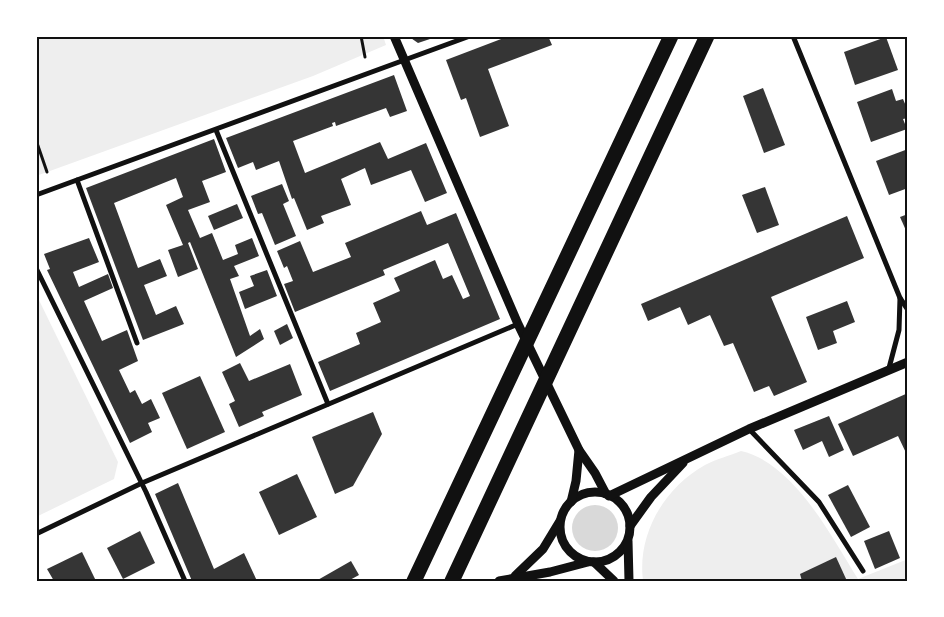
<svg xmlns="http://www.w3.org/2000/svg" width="944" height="617" font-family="Montserrat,sans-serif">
<rect width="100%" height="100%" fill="#fff"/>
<g fill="#eee">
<path d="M36,36H383L386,45L313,76L36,176Z"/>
<path d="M36,294L118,462L114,479L36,517Z"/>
<path d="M741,451C794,463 831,536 858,579L908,559V581H643C637,534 664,488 705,465C716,459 729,456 741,451Z"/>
</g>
<circle fill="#d9d9d9" cx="595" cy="528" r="23"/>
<g fill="#353535">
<path d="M408,36H436V37L418,43Z"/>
<path d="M509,36H548L552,45L488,69L509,126L480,137L466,98L461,100L446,60Z"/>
<path d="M886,37L898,70L855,85L844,52Z"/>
<path d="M394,75L407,111L390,117L386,108L336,126L335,122L332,123L333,126L293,141L305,173L380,142L388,159L426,143L447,193L425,202L411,170L371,185L365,168L341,179L351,205L321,216L324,223L307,230L294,198L292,199L279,161L256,170L253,162L238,168L226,138Z"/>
<path d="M763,88L785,145L764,153L743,96Z"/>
<path d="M892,89L896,101L903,99L908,111V118L903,119L907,129L871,142L857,102Z"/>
<path d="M214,139L226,172L202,181L210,202L188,210L200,238L212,233L223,260L238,254L235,245L252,238L259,256L234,266L239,276L230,279L250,336L260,329L264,339L236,357L190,242L188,243L198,269L178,277L168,250L183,245L166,205L183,197L176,178L114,203L138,268L160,259L167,276L144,285L156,315L176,306L184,324L143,340L86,188Z"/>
<path d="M908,149V188L889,195L876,161Z"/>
<path d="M282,184L289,201L283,204L296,236L275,245L262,213L258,214L251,196Z"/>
<path d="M765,187L779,225L757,233L742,195Z"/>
<path d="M237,204L243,218L214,230L208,216Z"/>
<path d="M421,211L427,225L456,213L500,319L330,391L318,362L360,344L356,333L381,322L373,303L400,291L394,278L435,260L443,279L452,275L463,299L470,296L448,243L383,270L385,275L295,312L284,284L293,281L287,266L284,268L277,251L300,241L313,272L351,257L345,243Z"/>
<path d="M908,214V235L900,217Z"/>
<path d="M847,216L864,258L771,297L807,382L774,396L769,386L754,392L733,343L724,346L710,315L688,325L680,307L648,321L641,304Z"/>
<path d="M89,238L99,262L73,272L79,287L108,274L113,288L84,301L102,341L127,330L138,361L119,370L130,393L135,390L142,404L151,399L160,418L148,423L152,432L130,443L47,270L50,269L44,254Z"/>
<path d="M267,270L277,296L245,309L239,292L254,286L250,276Z"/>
<path d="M847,301L855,322L833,331L837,343L818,350L806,317Z"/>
<path d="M287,324L293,338L280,345L274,331Z"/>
<path d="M240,363L249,381L290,364L302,395L262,412L264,416L239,427L229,404L235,401L222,372Z"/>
<path d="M200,376L225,432L187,449L162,393Z"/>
<path d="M908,393V457L898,436L853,456L838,424Z"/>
<path d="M373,412L382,434L353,486L335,494L312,437Z"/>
<path d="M829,416L844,450L829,457L822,441L803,450L794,430Z"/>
<path d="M297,474L317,517L279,535L259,492Z"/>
<path d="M178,483L214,569L244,553L257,581H192L155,494Z"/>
<path d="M848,485L870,527L851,537L828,495Z"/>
<path d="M140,531L155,563L123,579L107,548Z"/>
<path d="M889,531L900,558L875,569L864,541Z"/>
<path d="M82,552L96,581H54L47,569Z"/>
<path d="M836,557L847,581H802L800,574Z"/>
<path d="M351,561L359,575L348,581H316Z"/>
</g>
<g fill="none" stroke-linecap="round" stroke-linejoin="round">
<g stroke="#111" stroke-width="3">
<path d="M361,36L365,57"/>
<path d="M36,140L47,172"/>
</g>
<g stroke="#111" stroke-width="5">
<path d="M793,36L900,298L908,310"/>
<path d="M216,130L328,404"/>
<path d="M77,180L137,343"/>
<path d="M36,195L470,36"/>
<path d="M36,268L146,492L185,581"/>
<path d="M889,368L899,330L900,298"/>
<path d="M749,429L819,502L863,571"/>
<path d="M36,534L142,483L518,324"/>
</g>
<g stroke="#111" stroke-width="9">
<path d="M394,36L518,324L579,450L595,473L606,494"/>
<circle cx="595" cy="527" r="35"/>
<path d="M609,496L749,429L908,362"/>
<path d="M571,502L576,481L579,450"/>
<path d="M630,526L651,497L683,463"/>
<path d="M628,541L629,581"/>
<path d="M594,562L614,581"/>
<path d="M515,576L543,549L560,521"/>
<path d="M499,581L550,572L588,562"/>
</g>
<g stroke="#111" stroke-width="15">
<path d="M414,581L671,36"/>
<path d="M452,581L707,36"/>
</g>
</g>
<rect width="944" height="617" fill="none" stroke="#ffffff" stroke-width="75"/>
<rect x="38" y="38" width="868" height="542" fill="none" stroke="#111" stroke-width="2"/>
</svg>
